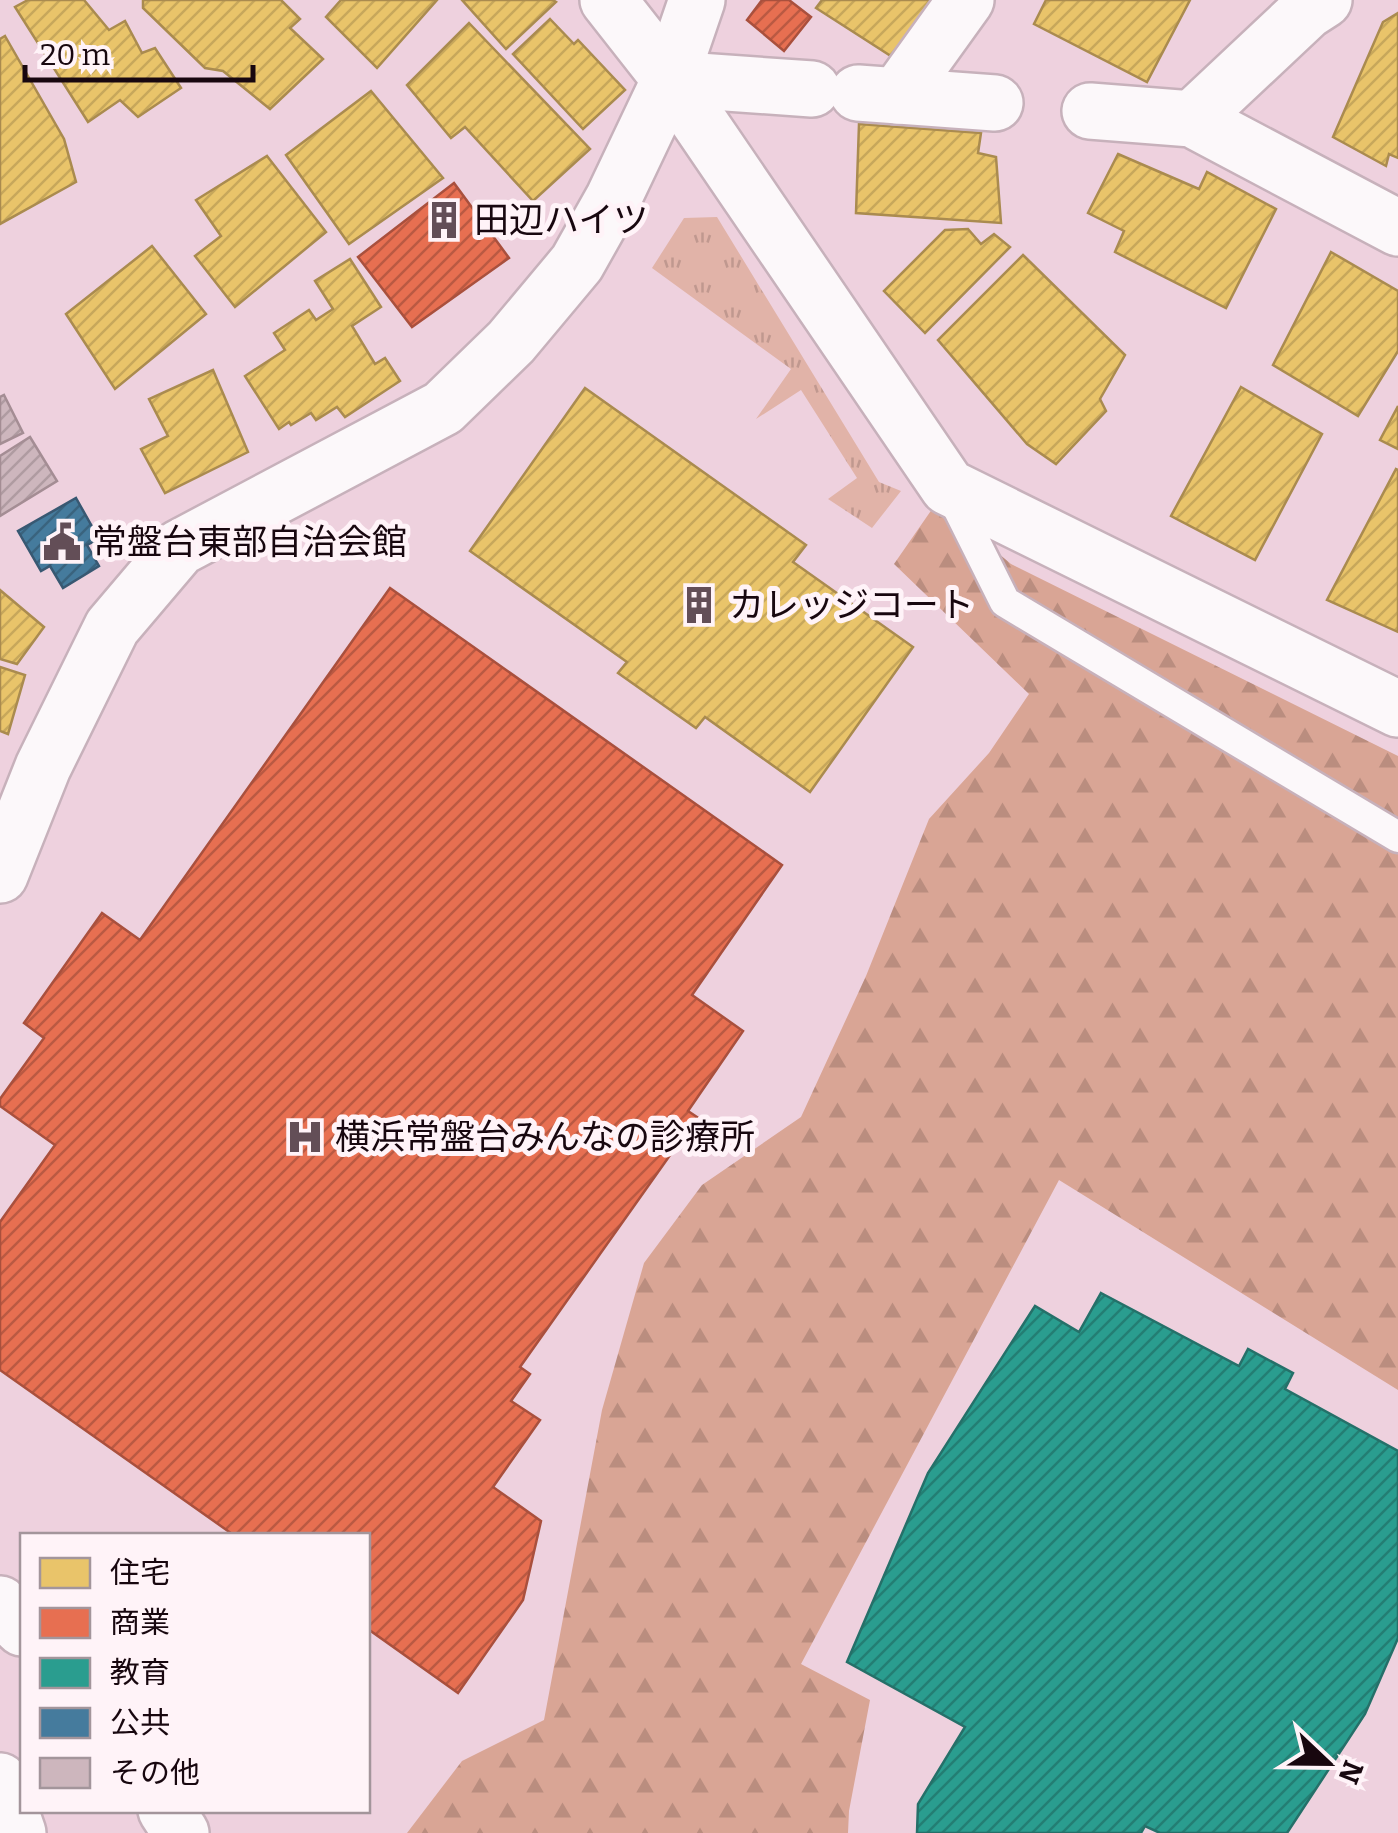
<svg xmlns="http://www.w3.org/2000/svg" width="1398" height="1833" font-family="Bitter,'Noto Sans JP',serif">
<defs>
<pattern id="grass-tufts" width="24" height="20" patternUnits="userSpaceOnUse" patternTransform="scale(2.5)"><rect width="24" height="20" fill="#e1b3a8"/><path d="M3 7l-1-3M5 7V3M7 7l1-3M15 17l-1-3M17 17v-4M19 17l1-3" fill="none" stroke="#c0988f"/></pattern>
<pattern id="forest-firs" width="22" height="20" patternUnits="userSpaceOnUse" patternTransform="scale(2.5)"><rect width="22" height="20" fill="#d9a595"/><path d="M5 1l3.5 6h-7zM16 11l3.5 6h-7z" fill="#ba8d7f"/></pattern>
<pattern id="homes-hatch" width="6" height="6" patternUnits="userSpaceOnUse" patternTransform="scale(2.5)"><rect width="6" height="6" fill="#e9c46a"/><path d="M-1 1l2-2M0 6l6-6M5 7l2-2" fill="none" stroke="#c7a75b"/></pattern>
<pattern id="shops-hatch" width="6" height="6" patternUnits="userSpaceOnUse" patternTransform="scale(2.5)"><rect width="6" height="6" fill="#e76f51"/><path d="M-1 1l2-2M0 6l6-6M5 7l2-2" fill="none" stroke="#ba5942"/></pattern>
<pattern id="schools-hatch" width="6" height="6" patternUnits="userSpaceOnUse" patternTransform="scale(2.5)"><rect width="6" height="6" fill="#2a9d8f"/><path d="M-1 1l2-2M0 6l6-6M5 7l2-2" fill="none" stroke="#237e73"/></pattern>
<pattern id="public-hatch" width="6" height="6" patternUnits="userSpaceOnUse" patternTransform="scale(2.5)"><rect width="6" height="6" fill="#457b9d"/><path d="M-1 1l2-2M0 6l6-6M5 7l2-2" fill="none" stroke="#39637e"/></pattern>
<pattern id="building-hatch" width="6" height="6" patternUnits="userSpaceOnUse" patternTransform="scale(2.5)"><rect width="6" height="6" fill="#cdb6bd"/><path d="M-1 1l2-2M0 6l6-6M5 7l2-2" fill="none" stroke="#af9ba1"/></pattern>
</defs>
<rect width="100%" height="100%" fill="#eed1de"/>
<path fill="url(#grass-tufts)" d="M717,217L879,482L901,491L872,528L828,499L857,478L801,390L756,419L791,369L652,268L684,218Z"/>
<path fill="url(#forest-firs)" d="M937,502L1011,564L1398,756V1390L1059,1180L801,1664L870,1700L849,1811L848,1833H407L462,1761L544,1720L602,1410L644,1263L702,1185L801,1117L866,976L929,819L989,753L1029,694L894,564Z"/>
<g fill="url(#homes-hatch)" stroke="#aa8b4f" stroke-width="2.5">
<path d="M28,0H84L109,30L125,21L142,53L155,48L181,88L138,117L120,100L88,122L15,7Z"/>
<path d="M143,0H281L300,19L290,28L323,59L270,109L223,71L205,68L143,8Z"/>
<path d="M341,0H437L377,68L326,17Z"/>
<path d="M462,0H553L556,2L506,49Z"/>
<path d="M822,0H937L894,58L816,8Z"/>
<path d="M1046,0H1190L1147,82L1034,24Z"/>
<path d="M1398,13V158L1389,154L1386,166L1333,137L1383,22Z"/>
<path d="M550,19L574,44L578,40L625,90L583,129L513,54Z"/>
<path d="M469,23L590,149L533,201L465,127L451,138L407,85Z"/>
<path d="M5,36L64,139L76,182L0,224V39Z"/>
<path d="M371,91L443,178L349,244L286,155Z"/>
<path d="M859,124L981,133L978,153L996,157L1001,223L856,213Z"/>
<path d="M1118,154L1199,189L1207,172L1276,209L1226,308L1115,252L1124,231L1088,213Z"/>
<path d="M267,156L326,232L235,307L195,256L221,236L196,200Z"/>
<path d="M968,229L981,244L994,234L1010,247L925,333L884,291L945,230Z"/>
<path d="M152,246L206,314L115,389L66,314Z"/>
<path d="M1331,252L1398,291V351L1358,416L1273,365Z"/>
<path d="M1023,255L1125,355L1100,399L1106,411L1056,464L1027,444L938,340Z"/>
<path d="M350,259L381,307L352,326L375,364L385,358L400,381L345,417L337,407L316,420L311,413L291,425L289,422L279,429L245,376L285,350L274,333L309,310L316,320L333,309L315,281Z"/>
<path d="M213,370L248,452L165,493L141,449L168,436L149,399Z"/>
<path d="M1241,387L1322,434L1255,560L1171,516Z"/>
<path d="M585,388L806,545L793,562L913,647L810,792L705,717L696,728L618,673L627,662L470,551Z"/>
<path d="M1398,406V449L1380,440Z"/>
<path d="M1396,469L1398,470V632L1327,600Z"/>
<path d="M0,590L44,627L17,664L0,659Z"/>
<path d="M0,667L25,675L8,734L0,731Z"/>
</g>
<g fill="url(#shops-hatch)" stroke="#a9503d" stroke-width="2.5">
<path d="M762,0H789L811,17L784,51L747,20Z"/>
<path d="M454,183L509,258L412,327L358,257Z"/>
<path d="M390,588L782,865L692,995L743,1031L688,1111L697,1117L520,1367L530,1374L511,1401L540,1420L493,1487L541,1521L523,1600L458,1693L368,1629V1536H235L0,1370V1222L55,1145L0,1106V1099L44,1038L24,1023L102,913L140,940Z"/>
</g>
<path fill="url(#schools-hatch)" stroke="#257069" stroke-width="2.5" d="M1101,1293L1239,1366L1248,1349L1293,1373L1285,1389L1398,1451V1638L1365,1714L1287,1833H1160L1145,1826L1141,1833H917L918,1804L965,1727L847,1662L928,1473L1035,1306L1079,1332Z"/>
<path fill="url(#public-hatch)" stroke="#385872" stroke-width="2.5" d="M76,498L99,539L87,545L99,566L63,588L50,566L41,571L18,531Z"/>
<g fill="url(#building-hatch)" stroke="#a48d94" stroke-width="2.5">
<path d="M4,395L23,433L0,444V397Z"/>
<path d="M30,437L57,481L0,516V456Z"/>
</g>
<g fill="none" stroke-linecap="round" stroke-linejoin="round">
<g stroke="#c7b1bb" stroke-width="35">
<path id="service" d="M949,490L1005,602L1398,837"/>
</g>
<g stroke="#c7b1bb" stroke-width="60">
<g id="minor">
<path d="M608,0L670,79L948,487L1398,709"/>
<path d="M670,79L812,89"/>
<path d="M858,93L995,103"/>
<path d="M897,96L966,0"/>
<path d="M1090,111L1192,119L1398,228"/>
<path d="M1192,119L1307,11L1324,0"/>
<path d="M0,875L43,767L112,627L179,548L443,408L511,342L577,263L613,199L670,79L697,0"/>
</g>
</g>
<g stroke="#c7b1bb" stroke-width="60">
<g id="tertiary">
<path d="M0,1604L22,1628"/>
<path d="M0,1781L18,1833"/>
<path d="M166,1810L181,1833"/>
</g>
</g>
<use href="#service" stroke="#fcf8fa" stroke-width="30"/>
<use href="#minor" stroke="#fcf8fa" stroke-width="55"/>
<use href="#tertiary" stroke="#fcf8fa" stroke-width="55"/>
</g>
<defs>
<g id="building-bare" transform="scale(3)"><path d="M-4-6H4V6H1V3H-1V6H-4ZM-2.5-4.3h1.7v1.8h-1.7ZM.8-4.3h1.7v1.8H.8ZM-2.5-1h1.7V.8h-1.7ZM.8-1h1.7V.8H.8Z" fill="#634e57" stroke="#fff3f8" stroke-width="2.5" paint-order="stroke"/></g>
<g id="civic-bare" transform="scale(3)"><path d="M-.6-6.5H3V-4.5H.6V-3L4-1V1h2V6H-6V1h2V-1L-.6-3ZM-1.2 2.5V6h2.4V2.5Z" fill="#634e57" stroke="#fff3f8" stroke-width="2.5" paint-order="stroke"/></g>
<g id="hospital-bare" transform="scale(3)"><path d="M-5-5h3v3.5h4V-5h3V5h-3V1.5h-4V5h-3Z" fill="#634e57" stroke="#fff3f8" stroke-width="2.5" paint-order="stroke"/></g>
</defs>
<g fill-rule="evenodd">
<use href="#building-bare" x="444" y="220"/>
<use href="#civic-bare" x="62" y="542"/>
<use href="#building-bare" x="699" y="605"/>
<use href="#hospital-bare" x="305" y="1137"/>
</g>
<g text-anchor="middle" stroke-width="10" stroke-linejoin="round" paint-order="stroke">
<g font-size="35" fill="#18070f" stroke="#fff3f8" text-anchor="start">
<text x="474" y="232">田辺ハイツ</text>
<text x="92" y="554">常盤台東部自治会館</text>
<text x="729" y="617">カレッジコート</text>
<text x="335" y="1149">横浜常盤台みんなの診療所</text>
</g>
</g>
<rect x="20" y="1533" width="350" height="280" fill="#fff3f8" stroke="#a3959b" stroke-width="2.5"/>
<rect x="40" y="1558" width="50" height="30" fill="#e9c46a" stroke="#a3959b" stroke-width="2.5"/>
<text x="110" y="1583" font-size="30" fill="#18070f">住宅</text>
<rect x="40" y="1608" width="50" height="30" fill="#e76f51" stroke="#a3959b" stroke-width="2.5"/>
<text x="110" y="1633" font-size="30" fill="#18070f">商業</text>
<rect x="40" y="1658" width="50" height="30" fill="#2a9d8f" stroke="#a3959b" stroke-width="2.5"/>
<text x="110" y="1683" font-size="30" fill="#18070f">教育</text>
<rect x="40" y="1708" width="50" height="30" fill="#457b9d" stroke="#a3959b" stroke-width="2.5"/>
<text x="110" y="1733" font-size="30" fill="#18070f">公共</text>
<rect x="40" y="1758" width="50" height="30" fill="#cdb6bd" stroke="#a3959b" stroke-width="2.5"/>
<text x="110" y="1783" font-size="30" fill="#18070f">その他</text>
<g transform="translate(1328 1763) rotate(112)" stroke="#fff3f8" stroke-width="8" paint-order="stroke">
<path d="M0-8L18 38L0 25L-18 38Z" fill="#18070f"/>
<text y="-15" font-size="28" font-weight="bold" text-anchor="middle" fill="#18070f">N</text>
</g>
<path d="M25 65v15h228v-15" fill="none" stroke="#18070f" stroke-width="5"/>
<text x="40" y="65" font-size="30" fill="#18070f" stroke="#fff3f8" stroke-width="8" paint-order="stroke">20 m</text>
</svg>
